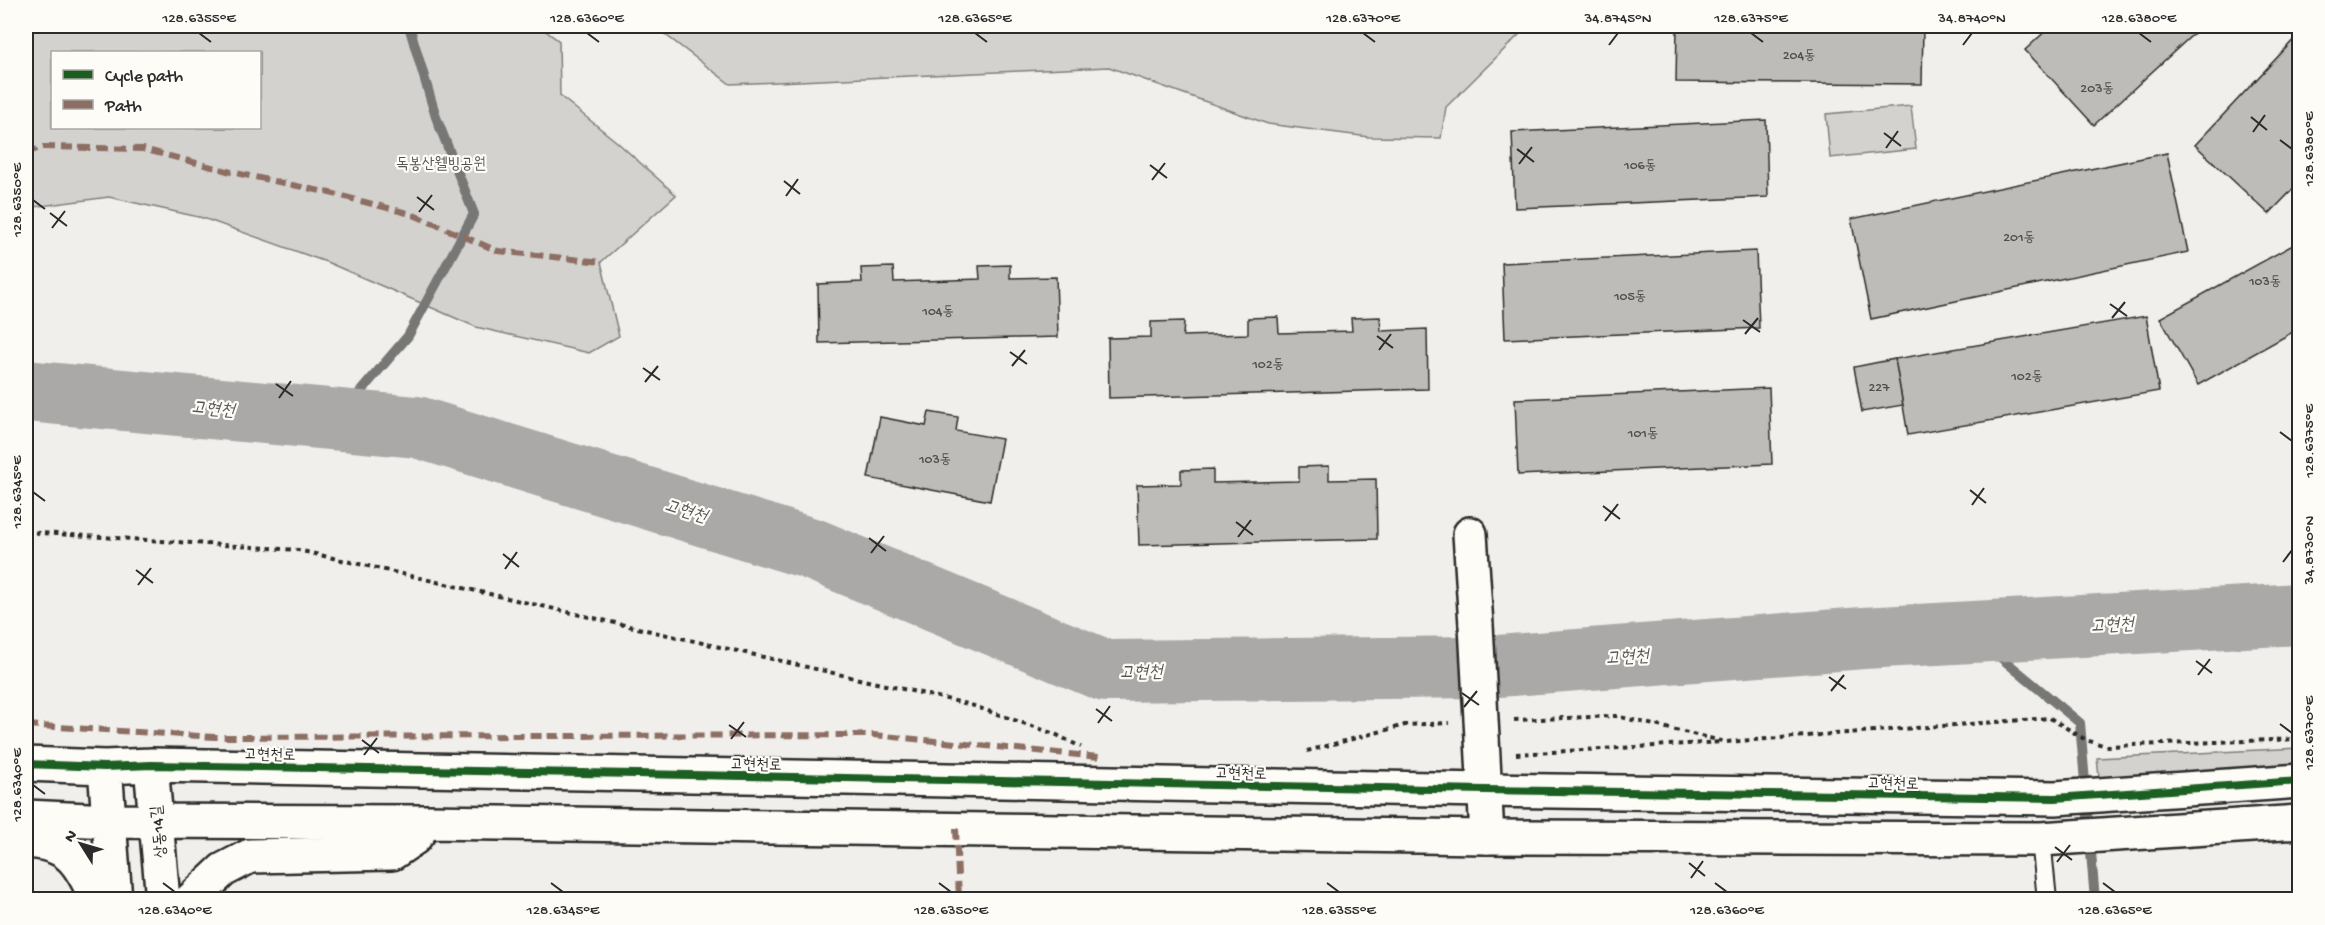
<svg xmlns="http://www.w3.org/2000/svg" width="2325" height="925" font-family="'Gochi Hand','Poor Story',sans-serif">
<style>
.green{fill:#d3d2cf;stroke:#7f7e7d;stroke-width:1.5;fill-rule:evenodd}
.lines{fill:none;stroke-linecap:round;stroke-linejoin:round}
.stream{stroke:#777775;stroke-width:10}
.river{stroke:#aaa9a7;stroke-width:62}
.building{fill:#bdbcb8;stroke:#2b2b2b;stroke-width:1.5}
.lane-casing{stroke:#2b2b2b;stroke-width:22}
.street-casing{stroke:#2b2b2b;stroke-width:38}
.secondary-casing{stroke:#2b2b2b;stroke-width:38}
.path{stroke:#2b2b2b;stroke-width:4;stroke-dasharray:4.5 4.5;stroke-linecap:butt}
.lane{stroke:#fdfcf7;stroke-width:18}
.street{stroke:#fdfcf7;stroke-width:33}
.secondary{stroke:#fdfcf7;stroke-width:33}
.street-bridge-casing{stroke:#2b2b2b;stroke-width:38;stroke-linecap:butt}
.street-bridge{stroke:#fdfcf7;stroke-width:33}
.quiet{stroke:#8d6e63;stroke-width:6;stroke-dasharray:12 6;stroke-linecap:butt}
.cycleway-casing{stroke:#fdfcf7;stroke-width:11}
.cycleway{stroke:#1b5e20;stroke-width:8}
.ticks{fill:none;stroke:#2b2b2b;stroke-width:2}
.labels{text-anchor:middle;stroke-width:4.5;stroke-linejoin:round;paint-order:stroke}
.number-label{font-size:14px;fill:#504f4e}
.park-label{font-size:16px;fill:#555554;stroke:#fdfcf7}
.street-label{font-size:16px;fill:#2b2b2b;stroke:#fdfcf7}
.water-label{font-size:18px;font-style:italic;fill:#575756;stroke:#fdfcf7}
.neatline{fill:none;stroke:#2b2b2b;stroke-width:2}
.ticks-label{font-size:15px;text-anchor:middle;fill:#2b2b2b}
</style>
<rect width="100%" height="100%" fill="#f0efeb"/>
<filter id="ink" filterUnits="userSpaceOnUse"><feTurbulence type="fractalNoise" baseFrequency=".0167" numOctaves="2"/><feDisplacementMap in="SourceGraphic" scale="12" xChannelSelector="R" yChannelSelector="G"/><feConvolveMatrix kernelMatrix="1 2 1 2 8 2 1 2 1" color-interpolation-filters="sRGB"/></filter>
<g filter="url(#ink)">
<path class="green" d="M26,26h513l20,15 1,55 57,46 59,53 -75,67 18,74 -30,17 -113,-26 -147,-64 -126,-45 -94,-21 -83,11zM260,52v76h-208v-76z
M654,26h874l-82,81 -5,31 -72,-1 -101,-13 -159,-57 -379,17z
M1911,106l5,43 -86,9 -4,-44z
M2299,748v23l-199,16 -3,-29z"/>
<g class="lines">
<path class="stream" d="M337,419l71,-83 66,-122 -38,-97 -27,-91
M1970,632l110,91 15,177"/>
<path class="river" d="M26,391l391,36 395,122 294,122 379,-4 378,-29 437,-24"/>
</g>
<path class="building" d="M1677,26h246l-1,58 -246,-2z
M2051,26h151l-108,99 -69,-75z
M2300,33v149l-31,32 -74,-69z
M1766,120l2,77 -253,11 -3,-76z
M2167,153l21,99 -317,67 -20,-100z
M2300,241v87l-102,57 -38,-67z
M1756,251l3,77 -254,11 -3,-76z
M1010,265v13l46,-1 2,60 -239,6 -1,-59 44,-2 -1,-14 32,-1 1,15 86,-3 -1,-13z
M2146,316l13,75 -251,44 -13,-76z
M1278,317l1,16 73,-2 -1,-13 29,-1 1,14 46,-2 1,60 -319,9 -1,-60 43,-1v-15l33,-1 -1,15 65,-2v-16z
M1895,359l8,46 -41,7 -8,-45z
M1769,388l3,76 -254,11 -3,-76z
M929,412l29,5 -2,14 46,8 -12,62 -122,-23 12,-61 46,9z
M1329,466v14l47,-1 1,60 -238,6 -2,-60 44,-1v-14l32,-1v14l86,-2v-14z"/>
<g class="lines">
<defs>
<path id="lane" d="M2041,839l6,61"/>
<path id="street" d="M1470,534l6,91
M1482,738l5,99"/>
<path id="secondary" d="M26,764l79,3 46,-2 1334,25 570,8 245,-17
M151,765l12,135
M105,767l10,133
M26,817l83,4 317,1 1061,15 554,2 259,-17
M26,841c43,2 54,21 71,59
M191,900l32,-30 27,-14 142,-3 22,-15 12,-16"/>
</defs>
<use href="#lane" class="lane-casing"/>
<use href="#street" class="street-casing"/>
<use href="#secondary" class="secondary-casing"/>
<path class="path" d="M26,532l272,18 670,154 87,30 26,13
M1514,720l102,-4 110,26 324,-24 36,22 20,6 194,-7
M1307,751l98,-26 44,-2
M1516,754l206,-12"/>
<use href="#lane" class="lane"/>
<use href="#street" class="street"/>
<use href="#secondary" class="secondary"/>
<defs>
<path id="street-bridge" d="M1476,625l6,113"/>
</defs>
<use href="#street-bridge" class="street-bridge-casing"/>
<use href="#street-bridge" class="street-bridge"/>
<path class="quiet" d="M26,153l17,-6 100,2 88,23 99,21 81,21 87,37 103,11
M26,725l189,12 658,-2 226,22
M956,828l3,72"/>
<defs>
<path id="cycleway" d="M26,764l79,3 46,-2 1334,25 570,8 245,-17"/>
</defs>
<use href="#cycleway" class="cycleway-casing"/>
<use href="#cycleway" class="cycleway"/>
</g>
</g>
<path class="ticks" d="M199,33l12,9M587,33l12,9M975,33l12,9M1363,33l12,9M1751,33l12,9M2139,33l12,9M1609,45l9,-12M1963,45l9,-12M2251,117l16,13M2253,132l12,-17M1884,133l17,13M2280,140l12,9M1886,148l12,-17M1517,149l17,13M1519,164l13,-17M1150,165l17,13M1152,180l13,-17M784,181l16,13M786,196l12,-17M417,197l17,13M33,200l12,9M419,212l13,-17M50,213l17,13M52,228l13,-17M2110,304l17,12M2112,318l13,-16M1743,320l17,12M1745,334l13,-16M1377,336l16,12M1379,350l12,-16M1010,352l17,12M1012,366l13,-16M643,368l17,12M645,382l13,-16M276,384l17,12M279,398l12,-17M2280,432l12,9M1970,490l16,13M33,492l12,9M1972,505l12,-17M1603,506l17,13M1605,521l13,-17M1236,522l17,13M1238,537l13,-17M869,538l17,13M871,553l13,-17M503,554l16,13M2283,562l9,-12M505,569l12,-17M136,570l17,13M138,585l13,-17M2196,661l16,12M2198,675l12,-16M1829,677l17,12M1831,691l13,-16M1462,693l17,12M1464,707l13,-16M1096,709l16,12M1098,723l12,-17M2280,724l12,9M729,725l17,12M731,739l13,-17M362,740l17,13M364,755l13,-17M33,785l12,9M2055,847l17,13M2057,862l13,-17M1689,863l16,13M1691,878l12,-17M163,883l12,9M551,883l12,9M939,883l12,9M1327,883l12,9M1715,883l12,9M2103,883l12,9"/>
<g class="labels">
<g class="number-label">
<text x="1799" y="59">204동</text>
<text x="2097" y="92">203동</text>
<text x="1640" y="169">106동</text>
<text x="2019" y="241">201동</text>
<text x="2265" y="285">103동</text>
<text x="1630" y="300">105동</text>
<text x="938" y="315">104동</text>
<text x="1268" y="368">102동</text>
<text x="2027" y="380">102동</text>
<text x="1879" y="391">227</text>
<text x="1643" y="437">101동</text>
<text x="935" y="463">103동</text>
</g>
<g class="park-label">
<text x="441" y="168">독봉산웰빙공원</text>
</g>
<g class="street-label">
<text transform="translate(270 753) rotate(1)" y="6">고현천로</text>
<text transform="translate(756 763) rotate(1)" y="6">고현천로</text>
<text transform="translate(1241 772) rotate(1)" y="6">고현천로</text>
<text transform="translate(1893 782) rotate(1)" y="6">고현천로</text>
<text transform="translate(157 832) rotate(-95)" y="6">상동14길</text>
</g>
<g class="water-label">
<text transform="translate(213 408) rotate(5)" y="6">고현천</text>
<text transform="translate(686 510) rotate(17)" y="6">고현천</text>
<text transform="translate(2112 624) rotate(-3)" y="6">고현천</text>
<text transform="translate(1627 656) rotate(-4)" y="6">고현천</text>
<text transform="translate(1141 671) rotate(-1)" y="6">고현천</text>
</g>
</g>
<rect width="2325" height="925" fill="none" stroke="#fdfcf7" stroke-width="66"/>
<rect x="51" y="51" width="210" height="78" fill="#fdfcf7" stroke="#a9a8a5" stroke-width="1.5"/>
<rect x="63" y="70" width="30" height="9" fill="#1b5e20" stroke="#a9a8a5" stroke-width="1.5"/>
<text x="105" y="81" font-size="18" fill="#2b2b2b">Cycle path</text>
<rect x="63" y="100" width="30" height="9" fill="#8d6e63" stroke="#a9a8a5" stroke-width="1.5"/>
<text x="105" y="111" font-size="18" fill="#2b2b2b">Path</text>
<g transform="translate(81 844) rotate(307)" stroke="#fdfcf7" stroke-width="4.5" paint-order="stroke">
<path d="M0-4.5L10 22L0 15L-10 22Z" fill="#2b2b2b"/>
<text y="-9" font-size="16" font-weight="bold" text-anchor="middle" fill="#2b2b2b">N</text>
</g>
<rect x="33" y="33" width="2259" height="859" class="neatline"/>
<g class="ticks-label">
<text x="199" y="22">128.6355°E</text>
<text x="587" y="22">128.6360°E</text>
<text x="975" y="22">128.6365°E</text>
<text x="1363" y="22">128.6370°E</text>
<text x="1618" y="22">34.8745°N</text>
<text x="1751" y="22">128.6375°E</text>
<text x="1972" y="22">34.8740°N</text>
<text x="2139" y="22">128.6380°E</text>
<text transform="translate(2308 149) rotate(-90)" y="5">128.6380°E</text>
<text transform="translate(16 200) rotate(-90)" y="5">128.6350°E</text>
<text transform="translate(2308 441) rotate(-90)" y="5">128.6375°E</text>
<text transform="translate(16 492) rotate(-90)" y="5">128.6345°E</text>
<text transform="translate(2308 550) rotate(-90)" y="5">34.8730°N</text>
<text transform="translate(2308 733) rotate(-90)" y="5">128.6370°E</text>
<text transform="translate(16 785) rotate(-90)" y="5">128.6340°E</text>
<text x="175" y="914">128.6340°E</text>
<text x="563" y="914">128.6345°E</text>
<text x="951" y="914">128.6350°E</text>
<text x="1339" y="914">128.6355°E</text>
<text x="1727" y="914">128.6360°E</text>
<text x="2115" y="914">128.6365°E</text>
</g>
</svg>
